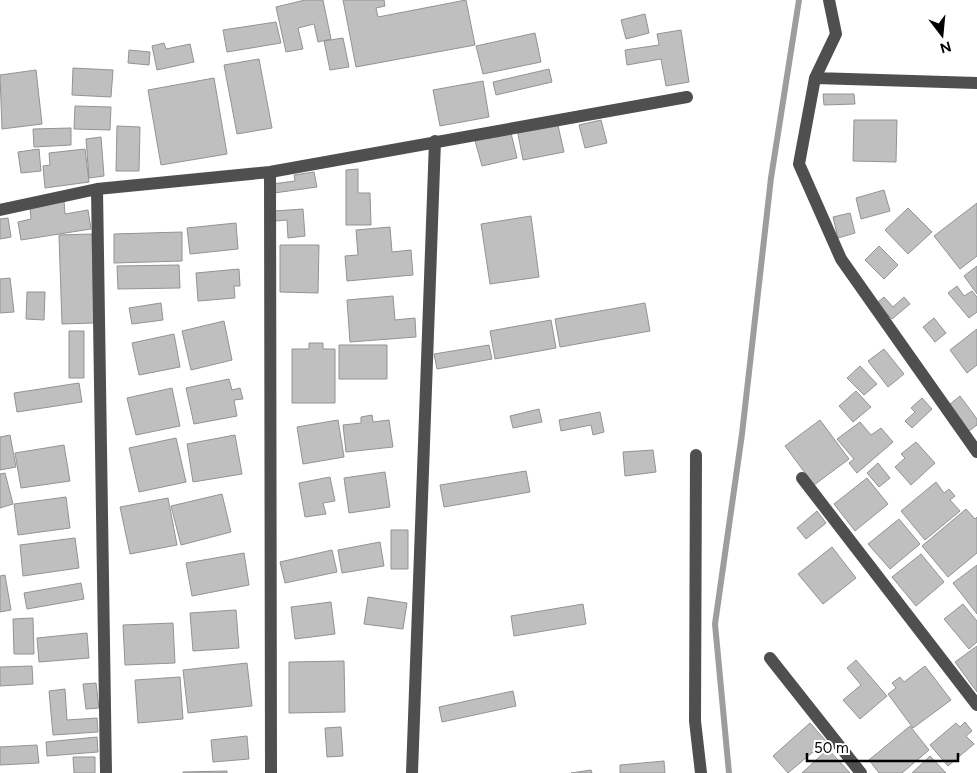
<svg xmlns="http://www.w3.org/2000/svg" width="977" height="773" font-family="Figtree,sans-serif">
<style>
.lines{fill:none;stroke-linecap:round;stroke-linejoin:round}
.stream{stroke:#9d9d9d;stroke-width:6}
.building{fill:#bfbfbf;stroke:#939393}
.minor{stroke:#4f4f4f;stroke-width:12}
</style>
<rect width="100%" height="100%" fill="#fff"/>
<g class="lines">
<path class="stream" d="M729,773l-14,-149 27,-190 29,-256 28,-178"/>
</g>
<path class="building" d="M305,0h18l8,39 -13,3 -4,-18 -16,4 5,21 -17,3 -10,-45z
M343,0h41l1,6 -9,2 2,9 88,-17 9,45 -119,22z
M645,14l4,19 -23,6 -5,-19z
M276,22l5,21 -54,9 -4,-22z
M681,30l8,52 -23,4 -5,-27 -34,6 -2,-15 34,-5 -2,-11z
M535,33l6,29 -58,12 -7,-28z
M343,38l6,29 -19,3 -6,-29z
M164,43l2,6 24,-5 4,18 -37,8 -5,-24z
M129,50l21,2 -1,13 -21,-2z
M259,59l13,69 -35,6 -13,-69z
M73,68l40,2 -2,27 -39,-2z
M549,69l3,13 -56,13 -3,-13z
M36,70l6,54 -40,5 -2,-54z
M214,78l13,76 -66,11 -13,-75z
M483,81l6,36 -49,9 -7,-36z
M823,94h31l1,10 -31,1z
M75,106l36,1 -1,23 -36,-1z
M601,120l6,23 -22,5 -6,-23z
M854,120h43l-1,42 -43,-1z
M557,121l7,31 -41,8 -6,-31z
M117,126l23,1 -1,44h-23z
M71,128v17l-37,2 -1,-18z
M510,129l7,29 -35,8 -8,-29z
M101,137l3,39 -15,2 -3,-39z
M39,149l2,22 -20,2 -3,-21z
M85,149l4,33 -44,6 -2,-22 7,-1 -1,-12z
M358,169v24h12l1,32h-25v-55z
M314,172l3,15 -43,6 -2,-9 23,-3 -1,-6z
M884,190l6,21 -29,8 -5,-21z
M64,201l1,13 23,-4 3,19 -70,11 -3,-18 13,-3 -1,-12z
M977,203v53l-17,13 -26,-33z
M908,208l24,24 -24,22 -23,-24z
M303,209l2,27 -17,2 -1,-18 -12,1 -1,-10z
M850,213l5,20 -17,5 -5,-21z
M531,216l8,61 -49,7 -9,-60z
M8,218l3,19 -11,2v-20z
M236,223l2,26 -48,5 -3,-26z
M390,227l2,25 19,-2 2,25 -66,6 -2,-25 13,-1 -2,-25z
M182,232v29l-68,2v-29z
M92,234l2,89 -32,1 -3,-89z
M280,245h39l-1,48 -38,-1z
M879,246l19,19 -14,14 -19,-19z
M179,265l1,23 -62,1 -1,-23z
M977,266v28l-13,-18z
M239,269l1,17h-6l1,12 -37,3 -2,-28z
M10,278l4,34 -14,1v-34z
M957,286l7,10 8,-5 5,6v15l-8,6 -21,-25z
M27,292h18l-1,28 -18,-1z
M393,296l2,24 20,-2 1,19 -66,5 -3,-42z
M884,297l9,10 11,-10 6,7 -18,15 -15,-16z
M161,303l2,17 -31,4 -3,-16z
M645,303l5,28 -90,16 -5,-28z
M934,318l12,15 -11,9 -12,-15z
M551,320l5,28 -61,11 -5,-28z
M224,321l8,39 -41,10 -9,-39z
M977,329v36l-10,8 -17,-23z
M69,331h15v47h-15z
M174,334l6,33 -41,8 -7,-32z
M309,343h14v6h12v54h-43v-54h17z
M339,345h48v34h-48z
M489,345l3,14 -55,10 -3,-15z
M884,349l20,25 -16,13 -20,-26z
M860,366l17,18 -13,11 -17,-17z
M229,379l3,11 8,-2 3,11 -9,1 3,16 -43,8 -8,-36z
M79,383l3,19 -65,10 -3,-19z
M172,388l8,38 -44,9 -9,-37z
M856,391l15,16 -18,15 -14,-16z
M960,396l17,23v6l-8,6 -20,-26z
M922,398l10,11 -20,19 -7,-7 10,-9 -4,-4z
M539,409l3,13 -29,6 -3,-12z
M600,412l4,20 -11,3 -2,-10 -30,6 -2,-11z
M372,415l1,7 16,-2 4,27 -47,5 -3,-27 18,-2v-6z
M338,420l6,37 -41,7 -6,-37z
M820,420l29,39 -35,26 -29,-39z
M860,422l11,13 10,-7 12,14 -36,31 -8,-10 5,-4 -17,-20z
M10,435l6,32 -16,3v-33z
M235,435l7,39 -49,8 -6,-38z
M176,438l10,44 -47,10 -10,-44z
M916,442l19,21 -24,22 -16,-18 10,-9 -4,-4z
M64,445l6,36 -49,7 -6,-35z
M653,450l3,22 -31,4 -2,-24z
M878,463l12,15 -11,9 -12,-14z
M526,471l4,21 -86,15 -4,-22z
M385,472l5,35 -41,6 -5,-35z
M5,473l8,31 -13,4v-34z
M330,477l5,24 -12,2 3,11 -21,3 -6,-34z
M867,478l21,26 -33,27 -21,-27z
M936,482l8,11 5,-4 6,7 -5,4 10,11 -35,29 -24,-29z
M222,494l9,38 -50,13 -10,-39z
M66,497l4,31 -52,7 -4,-31z
M168,498l9,47 -47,9 -10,-47z
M966,509l9,10 2,-2v36l-29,24 -26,-31z
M817,511l9,12 -20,16 -9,-11z
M899,519l21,25 -30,25 -22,-25z
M391,530h17v39h-17z
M75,538l4,30 -56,8 -3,-31z
M380,542l4,24 -42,7 -4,-23z
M832,547l24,31 -33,26 -25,-30z
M332,550l5,22 -52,11 -5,-21z
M244,553l5,32 -57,11 -6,-33z
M921,554l23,28 -28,24 -24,-29z
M977,565v49l-24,-31z
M5,575l6,35 -11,2v-36z
M81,583l3,16 -57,10 -3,-16z
M368,597l39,6 -4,26 -39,-5z
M331,602l4,32 -40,5 -4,-32z
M583,604l3,20 -72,12 -3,-20z
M963,604l14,17v21l-8,7 -25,-30z
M236,610l3,38 -46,3 -3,-38z
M33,618l1,36h-20l-1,-35z
M173,623l2,40 -50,2 -2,-40z
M87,633l2,25 -50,4 -2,-24z
M977,646v46l-22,-30z
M856,660l31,36 -27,23 -17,-19 18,-15 -14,-17z
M344,661l1,51 -56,1v-51z
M247,663l5,43 -64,7 -5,-43z
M32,666l1,18 -33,2v-19z
M925,666l26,34 -38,28 -25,-34 8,-6 -4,-5 8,-6 4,5z
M180,677l3,42 -45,4 -3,-43z
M96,683l3,25 -13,1 -3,-25z
M65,689l2,31 30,-2 1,14 -45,3 -4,-44z
M513,691l3,15 -74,16 -3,-15z
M965,722l7,9 -6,5 8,8 -26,22 -18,-21 26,-22 4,4z
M810,723l16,18 -38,32 -15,-17z
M910,726l19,24 -27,23h-23l-10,-13z
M341,727l2,29 -16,1 -2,-29z
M247,736l2,23 -36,3 -2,-22z
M97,737l1,15 -51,4 -1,-14z
M37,745l2,18 -39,2v-18z
M828,749l22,24h-48z
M930,756l16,17h-34z
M73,757h22v16h-21z
M664,761l1,12h-45v-8z
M591,770l1,3h-21z
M227,771v2h-44v-1z"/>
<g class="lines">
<path class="minor" d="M829,0l7,34 -21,44 -16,86 42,95 136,193
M815,78l162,5
M270,172l1,601
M97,189l9,584
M0,210l97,-21 173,-17 417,-75
M696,455l-1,266 6,52
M802,478l175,227
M770,658l91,115
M412,773l23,-632"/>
</g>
<g transform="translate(942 35) rotate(164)" stroke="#ffffff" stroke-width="4" paint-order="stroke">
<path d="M0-4L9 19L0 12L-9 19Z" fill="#000000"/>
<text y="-8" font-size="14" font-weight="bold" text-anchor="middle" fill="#000000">N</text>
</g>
<path d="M807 753v8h151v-8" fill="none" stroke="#000000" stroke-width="2.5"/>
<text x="814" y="753" font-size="15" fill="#000000" stroke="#ffffff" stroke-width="4" paint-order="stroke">50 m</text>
</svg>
